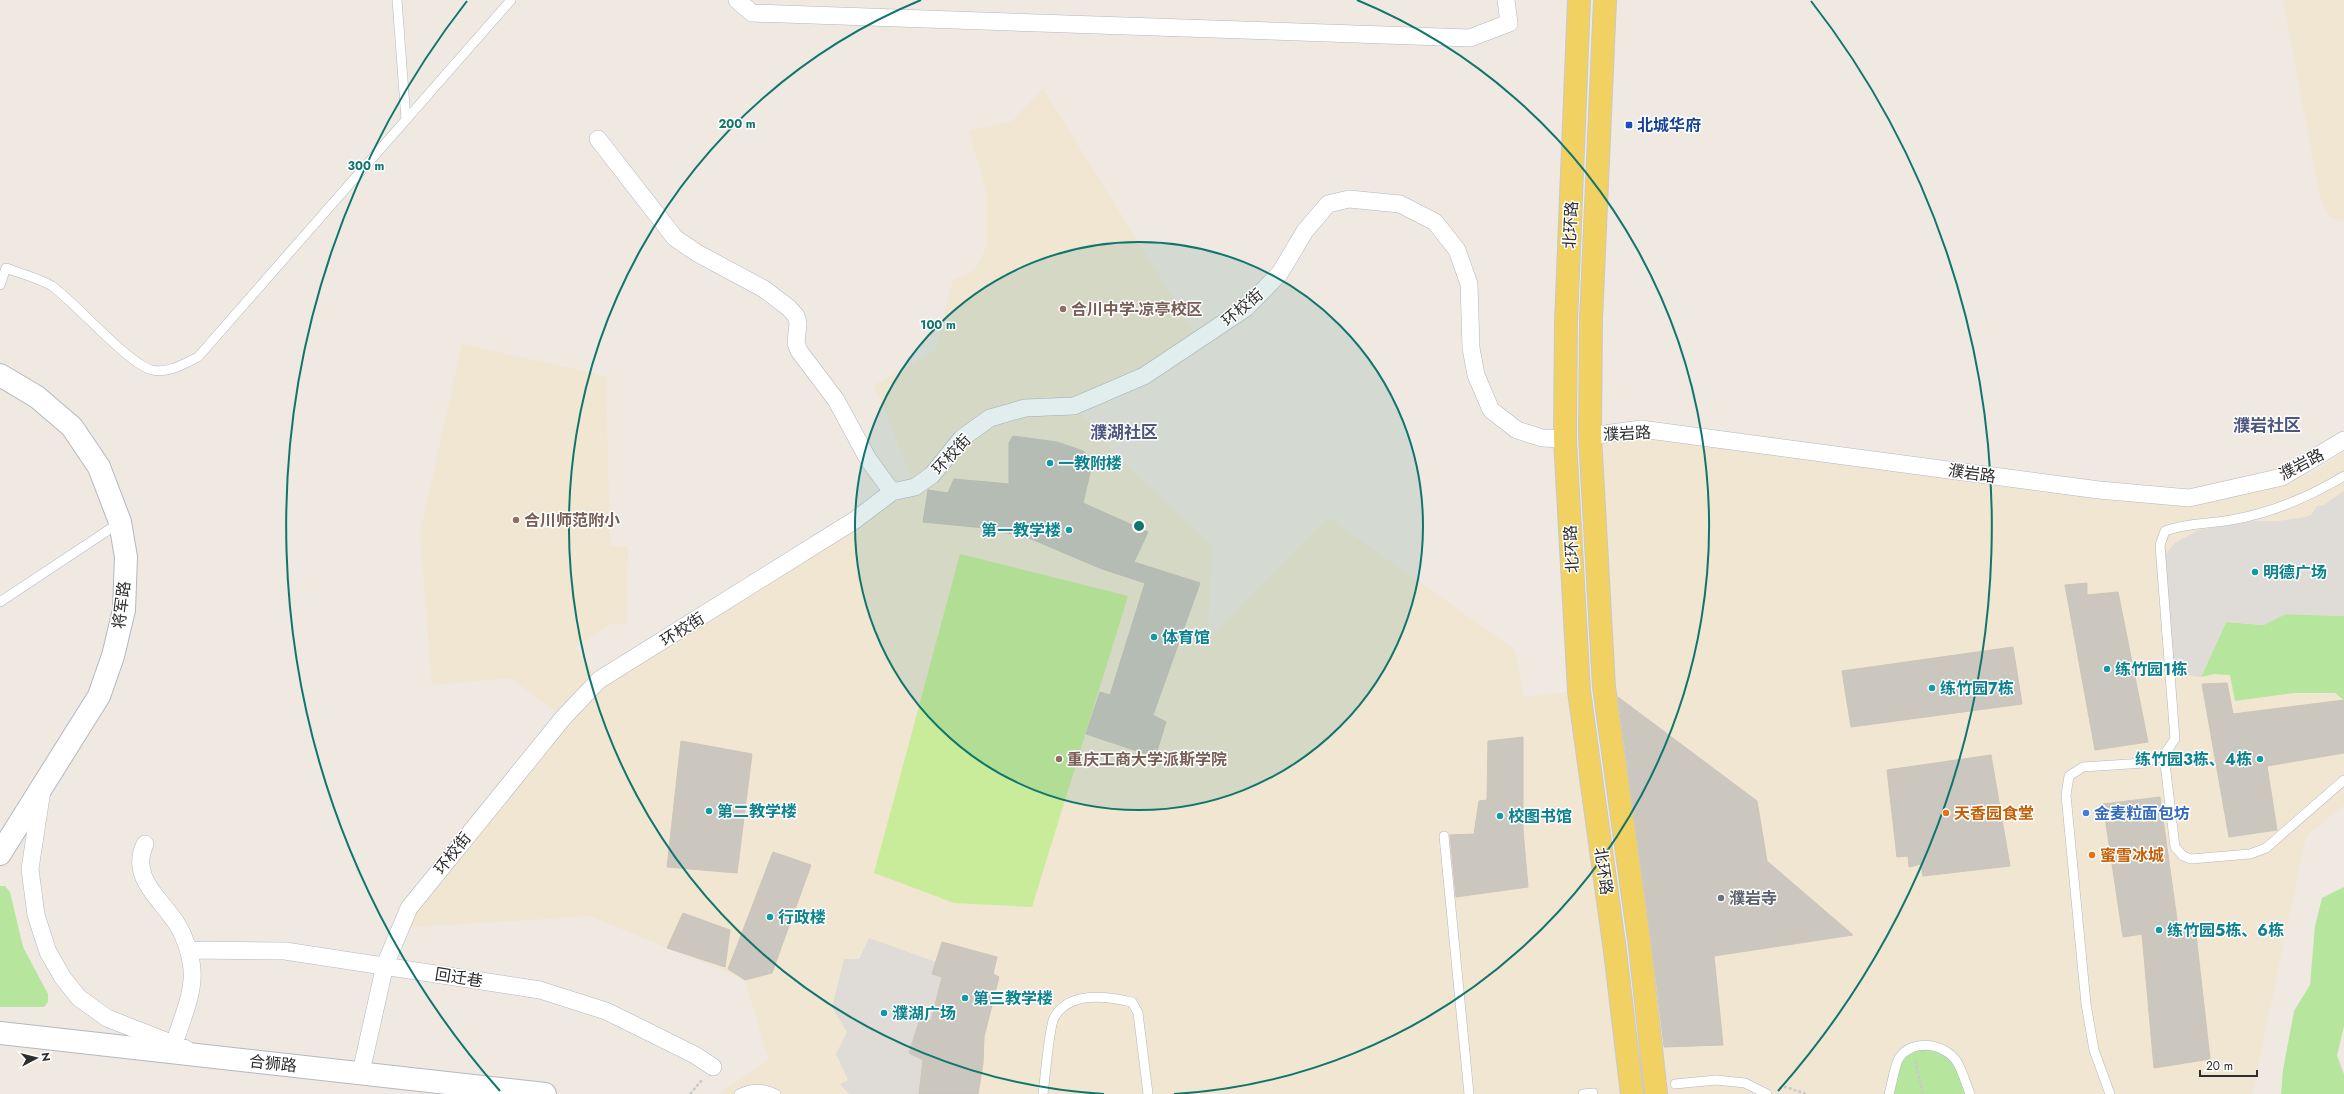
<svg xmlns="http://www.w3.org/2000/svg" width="2344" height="1094" font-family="Jost,'Noto Sans SC',sans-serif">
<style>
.education{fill:#f0e6d1}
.green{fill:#b6e59e}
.pitch{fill:#c9ec9a}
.plaza{fill:#dfdcd8}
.building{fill:#cbc7bf;stroke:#cbc5ba}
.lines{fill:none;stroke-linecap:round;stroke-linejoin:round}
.lane-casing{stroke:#b4b7c1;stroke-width:10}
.street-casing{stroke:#b4b7c1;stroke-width:18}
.secondary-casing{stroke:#b4b7c1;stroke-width:24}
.primary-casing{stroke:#c9c9c9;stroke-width:24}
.path{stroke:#c9c9c9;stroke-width:2.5;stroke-dasharray:3 2;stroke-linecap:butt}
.lane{stroke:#fff;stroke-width:9}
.street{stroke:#fff;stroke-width:17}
.secondary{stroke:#fff;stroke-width:22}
.primary{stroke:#f2d163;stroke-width:22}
.ring{fill:none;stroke:#0f766e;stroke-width:2}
.transit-dot{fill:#1a4fb4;stroke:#fff;stroke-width:1.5}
.education-dot{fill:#8d6e63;stroke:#fff;stroke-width:1.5}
.culture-dot{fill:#0f9aa8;stroke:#fff;stroke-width:1.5}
.food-dot{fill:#e8710a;stroke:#fff;stroke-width:1.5}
.shop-dot{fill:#3f7fe0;stroke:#fff;stroke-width:1.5}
.worship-dot{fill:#6b7280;stroke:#fff;stroke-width:1.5}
.labels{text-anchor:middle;stroke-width:3;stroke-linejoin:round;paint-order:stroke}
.transit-label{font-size:16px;font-weight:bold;fill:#164399;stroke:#fff;text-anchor:start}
.street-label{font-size:16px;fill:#2e2e2e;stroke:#fff}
.education-label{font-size:16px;font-weight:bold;fill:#785e54;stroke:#fff;text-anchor:start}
.culture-label{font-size:16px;font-weight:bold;fill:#0d838f;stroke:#fff;text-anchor:start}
.food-label{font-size:16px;font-weight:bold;fill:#c56008;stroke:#fff;text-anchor:start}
.shop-label{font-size:16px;font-weight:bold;fill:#366cbe;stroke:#fff;text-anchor:start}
.worship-label{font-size:16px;font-weight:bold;fill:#5b616d;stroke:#fff;text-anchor:start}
.neighbourhood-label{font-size:17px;font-weight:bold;fill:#4d5680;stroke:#fff}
.centre{fill:#0f766e;stroke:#fff;stroke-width:2}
.ring-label{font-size:12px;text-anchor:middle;font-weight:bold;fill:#0f766e;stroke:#fff;stroke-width:3;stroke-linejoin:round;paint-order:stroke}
</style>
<rect width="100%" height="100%" fill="#efe9e1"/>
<path class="education" d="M2283,0h61v221l-13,-3 -10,-17z
M1043,89l156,250 -125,67 45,52 94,88 -6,94 121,-123 187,133 9,47 55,-6 48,361 24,-4 72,-3 -9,-89 139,-21 -86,-74 -10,-60 -153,-114 -14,-251 51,-7 548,69 126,-25 29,-22v354l-38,31 -54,258h-1534l51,-34 -24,-80 -155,-64 -191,12 164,-210 -52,-40 -79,7 -12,-152 42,-189 144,32 4,170h18l-2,78h-15l-36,23 24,33 316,-193 -41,-102 61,-34 18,-71 22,-10 11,-22v-58l-17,-59 43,-10z"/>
<path class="green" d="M2286,614l58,2v84l-9,-7h-41l-59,8 -5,-26 -16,-1 -13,3 25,-55 37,3 15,-9z
M0,886h5l5,6 13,55 25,47v8l-4,5h-44z
M2344,887v139l-7,30 7,18v20h-63l2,-24 11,-59 16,-26 5,-59 7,-28z
M1925,1045l32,17 13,32h-81l10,-35z"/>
<path class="pitch" d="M960,554l168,42 -96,311 -78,-4 -80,-30z"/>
<path class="plaza" d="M2344,491v125l-58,-2 -22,11 -38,-3 -25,55 -31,-4 -6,-117 11,-13 24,-13 54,-9h26l26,-4 6,-2 6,-9 7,-1z
M869,938l67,24 -3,12 9,3 -11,44 -11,-2 -11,34 14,7 -4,34h-70l-9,-10 8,-4 -12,-26 11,-22 -15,-25 12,-48h15z"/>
<path class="building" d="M1013,436l44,6 26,9 10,9 -10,43 65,29 -14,30 66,21 -47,132 13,7 -11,35 -69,-23 14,-42 10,3 35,-112 -43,-14 -73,-31 -44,-10 -62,-6 5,-32 20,3 6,-14 55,5v-41z
M2087,583v12l31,-3 30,150 -53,8 -30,-165z
M2013,647l9,57 -171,23 -9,-56z
M2227,683l6,31 111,-14v53l-77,13 10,64 -48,7 -27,-153z
M1618,697l139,104 10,60 86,74 -139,21 9,89 -59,2 -12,-101z
M1523,737v93l5,57 -72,10 -6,-62 24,-1 5,-33 8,-1 1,-59z
M681,741l71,13 -15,119 -70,-6z
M1991,755l19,111 -87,10 -2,-12 -12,3 -1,-11 -11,1 -10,-87z
M2160,797l18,130 17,-2 15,134 -56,9 -12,-134 -19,3 -20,-133z
M773,852l38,13 -39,108 -27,7 -17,-11z
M683,913l47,17 -5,37 -58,-19z
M942,942l55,15 -4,17 6,3 -15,60 -1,27 -5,30h-59l4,-34 -14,-7 11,-34 11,2 11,-44 -10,-3z"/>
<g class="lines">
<defs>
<path id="lane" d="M397,0l9,120
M0,285l6,-17c15,6 33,10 46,18 25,18 76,78 100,84 16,4 33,-7 46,-13l313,-357
M0,602l119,-79
M2164,755l11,92 8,9 8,3 59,-5 16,-6 78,-68
M1444,836l25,258
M1675,1084l41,-4 29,3 22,11
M739,1094c12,-6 25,-6 37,0
M1043,1094c2,-14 6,-67 11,-76 14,-27 53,-22 78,-16l6,11 10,81
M1583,1094l10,-1
M1889,1094c3,-10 5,-26 10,-36 14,-20 46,-15 58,4 6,10 9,22 13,32
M2110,1094l-16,-44 -8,-46 -20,-209 3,-19 14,-9 61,-4 20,-8 11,-16 -15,-194 5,-14c21,-8 43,-7 66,-11 40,-7 78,-23 113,-44"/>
<path id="street" d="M737,0l15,13 718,25 39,-15 -3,-23
M598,139l77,99 22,15 67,36 25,19 7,8 2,7 -2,20 3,8 37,49 32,59 24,33
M1590,436l51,-7 458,61 90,8 93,-21 62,-37
M42,790l-12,79 6,46 12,37 15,26 16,20 28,20 79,31
M145,844c-16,33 16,55 32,80 8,13 14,31 15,46 2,24 -11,51 -18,74
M188,950l97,1 255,39 66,21 89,44 18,12
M361,1072l24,-107 24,-57 154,-190 36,-38 256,-160 37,-28 23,-5 17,-12 30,-37 28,-20 35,-10 49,-2 70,-30 102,-68 34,-35 25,-42 23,-27 21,-5 51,5 35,18 22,28 12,34 2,64 5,27 15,35 26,20 25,8 23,1"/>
<path id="secondary" d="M0,375l37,22 35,30 27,40 21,55 6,35 -2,53 -11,46 -14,40 -99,158
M0,1033l545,61"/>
<path id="primary" d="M1579,0l-13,322 -1,117 14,252 36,260 17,143
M1605,0l-14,320 -1,116 14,251 36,260 16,147"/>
</defs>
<use href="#lane" class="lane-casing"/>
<use href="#street" class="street-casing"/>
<use href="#secondary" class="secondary-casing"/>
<use href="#primary" class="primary-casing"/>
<path class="path" d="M1915,1061l8,33
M1779,1088l7,-1 20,7
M690,1094l12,-14"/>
<use href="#lane" class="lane"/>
<use href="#street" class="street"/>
<use href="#secondary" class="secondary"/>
<use href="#primary" class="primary"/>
</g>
<circle cx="1139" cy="526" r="284" fill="#0f766e" fill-opacity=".12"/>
<g class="ring">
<circle cx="1139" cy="526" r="284"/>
<path d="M1104 1094A569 569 0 0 1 921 0M1357 0A569 569 0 0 1 1174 1094"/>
<path d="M500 1091A853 853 0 0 1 467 1M1811 1A853 853 0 0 1 1778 1091"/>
</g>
<rect class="transit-dot" x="1625" y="121" width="8" height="8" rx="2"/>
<g class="education-dot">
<circle cx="1063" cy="309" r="4"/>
<circle cx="516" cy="520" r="4"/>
<circle cx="1059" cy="759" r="4"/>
</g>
<g class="culture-dot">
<circle cx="1050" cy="463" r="4"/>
<circle cx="1069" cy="530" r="4"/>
<circle cx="2255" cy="572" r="4"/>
<circle cx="1154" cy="637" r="4"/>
<circle cx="2107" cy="669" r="4"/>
<circle cx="1932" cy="688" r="4"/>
<circle cx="2260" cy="759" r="4"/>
<circle cx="709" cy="811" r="4"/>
<circle cx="1500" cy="816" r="4"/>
<circle cx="770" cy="917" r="4"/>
<circle cx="2159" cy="930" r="4"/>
<circle cx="965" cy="998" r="4"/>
<circle cx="884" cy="1013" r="4"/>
</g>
<g class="food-dot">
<circle cx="1946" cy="813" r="4"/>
<circle cx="2092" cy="855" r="4"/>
</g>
<circle class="shop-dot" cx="2086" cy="813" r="4"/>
<circle class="worship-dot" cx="1721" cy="898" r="4"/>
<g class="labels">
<g class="transit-label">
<text x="1637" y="131">北城华府</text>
</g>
<g class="street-label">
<text transform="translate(1570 225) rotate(-87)" y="6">北环路</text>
<text transform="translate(1242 307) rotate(-40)" y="6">环校街</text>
<text transform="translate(1627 433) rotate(-3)" y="6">濮岩路</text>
<text transform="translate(951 454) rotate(-47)" y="6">环校街</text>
<text transform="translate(2301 464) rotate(-28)" y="6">濮岩路</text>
<text transform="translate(1972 473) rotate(8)" y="6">濮岩路</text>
<text transform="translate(1571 549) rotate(-93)" y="6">北环路</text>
<text transform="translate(121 605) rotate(-83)" y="6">将军路</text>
<text transform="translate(682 629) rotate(-32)" y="6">环校街</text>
<text transform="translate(452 853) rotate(-52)" y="6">环校街</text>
<text transform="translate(1604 871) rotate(82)" y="6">北环路</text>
<text transform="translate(459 977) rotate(9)" y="6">回迁巷</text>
<text transform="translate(273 1063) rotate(6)" y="6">合狮路</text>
</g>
<g class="education-label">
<text x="1071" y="315">合川中学-凉亭校区</text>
<text x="524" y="526">合川师范附小</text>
<text x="1067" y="765">重庆工商大学派斯学院</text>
</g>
<g class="culture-label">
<text x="1058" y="469">一教附楼</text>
<text x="1061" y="536" text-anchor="end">第一教学楼</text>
<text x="2263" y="578">明德广场</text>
<text x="1162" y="643">体育馆</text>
<text x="2115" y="675">练竹园1栋</text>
<text x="1940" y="694">练竹园7栋</text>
<text x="2252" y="765" text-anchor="end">练竹园3栋、4栋</text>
<text x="717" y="817">第二教学楼</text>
<text x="1508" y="822">校图书馆</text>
<text x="778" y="923">行政楼</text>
<text x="2167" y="936">练竹园5栋、6栋</text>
<text x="973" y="1004">第三教学楼</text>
<text x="892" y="1019">濮湖广场</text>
</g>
<g class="food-label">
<text x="1954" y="819">天香园食堂</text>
<text x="2100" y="861">蜜雪冰城</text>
</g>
<g class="shop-label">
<text x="2094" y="819">金麦粒面包坊</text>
</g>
<g class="worship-label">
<text x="1729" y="904">濮岩寺</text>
</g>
<g class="neighbourhood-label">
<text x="2267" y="431">濮岩社区</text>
<text x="1124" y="438">濮湖社区</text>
</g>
</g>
<circle cx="1139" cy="526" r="6" class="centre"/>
<g class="ring-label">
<text x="737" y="128">200 m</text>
<text x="366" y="170">300 m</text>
<text x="938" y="329">100 m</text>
</g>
<g transform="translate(36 1058) rotate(83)" stroke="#ffffff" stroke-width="3" paint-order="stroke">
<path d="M0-3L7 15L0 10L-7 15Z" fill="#2e2e2e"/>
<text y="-6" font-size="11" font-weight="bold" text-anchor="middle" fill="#2e2e2e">N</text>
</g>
<path d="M2200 1070v6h57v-6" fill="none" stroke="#2e2e2e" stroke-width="2"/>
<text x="2206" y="1070" font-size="12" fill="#2e2e2e" stroke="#ffffff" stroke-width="3" paint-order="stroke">20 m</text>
</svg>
